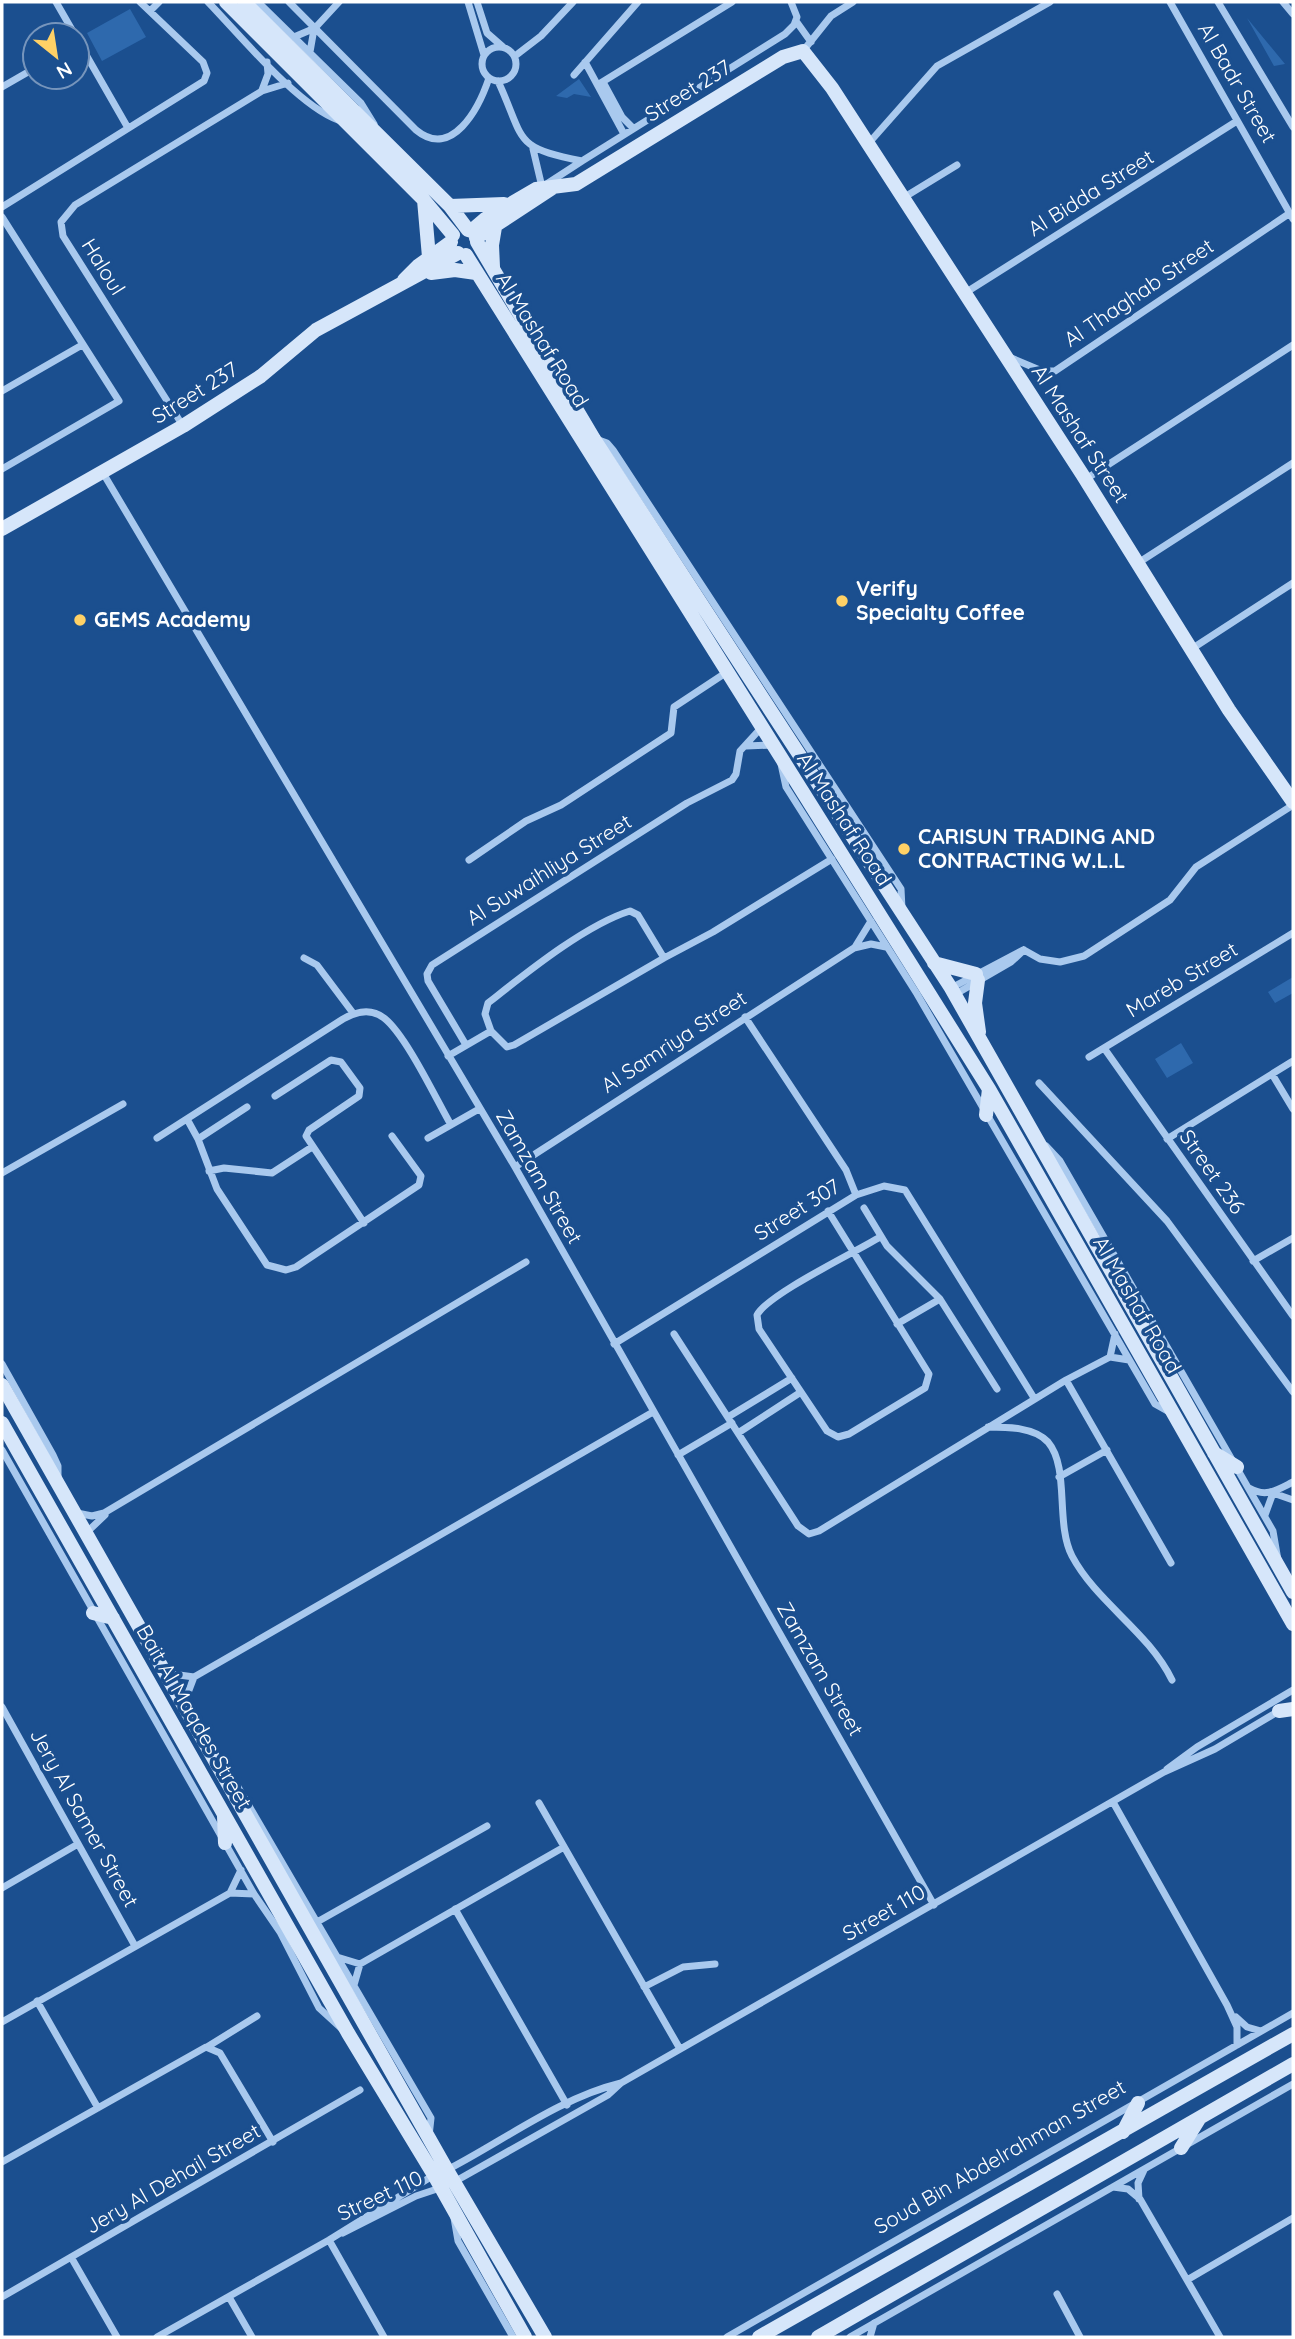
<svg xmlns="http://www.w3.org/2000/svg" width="1295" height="2339" font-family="Quicksand,sans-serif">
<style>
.green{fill:#2e69ad}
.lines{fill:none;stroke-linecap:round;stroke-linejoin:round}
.street{stroke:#a9c9ee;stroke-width:7}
.secondary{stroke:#d6e6fa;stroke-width:14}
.poi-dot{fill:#ffd166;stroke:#1b4f8f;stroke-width:2.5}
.labels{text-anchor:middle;stroke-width:7;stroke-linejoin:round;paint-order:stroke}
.street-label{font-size:21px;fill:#fff;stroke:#1b4f8f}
.poi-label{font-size:21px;font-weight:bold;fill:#fff;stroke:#1b4f8f;text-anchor:start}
</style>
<rect width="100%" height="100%" fill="#1b4f8f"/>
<path class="green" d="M130,9l16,28 -44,24 -15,-28z
M1247,18l38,46 -11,2z
M579,79l12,18 -17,-3 -7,4 -11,-2z
M1293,977v16l-18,10 -7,-11z
M1181,1043l12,20 -26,15 -12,-19z"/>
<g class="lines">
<path class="street" d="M56,2l19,33
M208,2c32,33 89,103 130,118
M258,2l103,101 13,21
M289,2l127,128c36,30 63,-22 73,-52
M468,2l16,53
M477,2l10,31 16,14
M1170,2l123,217
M1218,2l75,125
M1283,2l10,12
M150,11l9,-9
M796,21l15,21
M294,37l21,-9 24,-26
M77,39l51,89
M482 64a17 17 0 1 1 34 0a17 17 0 1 1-34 0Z
M803,51l28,-35 22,-14
M310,52l4,-23
M515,56l26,-20 32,-34
M585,62l39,72
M574,75l64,-73
M498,81c28,61 14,66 84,80l203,-127 9,-9 3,-8 -6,-15
M603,82l19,35 11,11
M599,84l133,-82
M2,87l33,-19
M262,90l6,-16 -1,-12
M868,144l69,-78 113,-64
M533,149l9,38 40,-26
M903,198l54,-33
M2,207l202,-126 3,-8 -4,-11 -63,-60
M2,217l117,184 -117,68
M965,293l272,-172
M1009,357l33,14h13l235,-158
M2,391l80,-46
M183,426l-120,-190 -2,-14 14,-17 187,-114 26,-8
M596,439l11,4 6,7 288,439 1,20
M103,473l412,694 419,738
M1086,479l207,-134
M1138,563l155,-100
M1193,648l100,-65
M746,746l26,-1
M781,764l5,23 131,207 238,410 16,9
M469,860l57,-39 35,-16 110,-72 3,-26 53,-35
M855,947l16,-26
M1024,950l16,9 20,3 24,-6 86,-56 26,-33 97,-62
M304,958l13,7 36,48
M951,988l72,-38
M954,995l57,-33 13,-12
M491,1031l16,16 7,-2 150,-87
M466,1045l-38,-64 -1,-7 5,-9 255,-162 45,-23 4,-6 4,-23 21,-23
M1104,1048l189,268
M448,1056l43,-25 -6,-17 3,-11c37,-29 97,-78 142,-92l8,4 26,43 49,-26 119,-73
M1089,1057l204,-124
M1272,1074l21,35
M1039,1083l128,138 126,171
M275,1096l56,-36 10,2 19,26 -1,8 -50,34 -3,6 58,87
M187,1119l11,20 19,50 50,76 19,5 10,-3 123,-82 2,-9 -29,-40
M157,1138l186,-119c14,-8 28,-11 41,-1 22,17 52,81 67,107
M428,1138l51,-29
M198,1139l49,-32
M1167,1139l126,-78
M1046,1146l14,15 213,370 5,29
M515,1167l339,-219 17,-4 15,3
M209,1171l15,-3 48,5 40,-26
M2,1173l121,-69
M856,1195l28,-9 21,4 129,208
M864,1208l23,38 53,53 57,90
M828,1211l101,163 -4,14 -76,46 -11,3 -11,-6 -68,-102 -2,-14c11,-21 99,-63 123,-78
M1253,1261l40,-23
M897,1324l43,-25
M674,1334l124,192 11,8 10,-3 247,-151 44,-23 19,3
M614,1344l242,-149 -10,-25 -101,-153
M1110,1357l5,-23
M2,1364l51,91 5,11v10
M1066,1380l105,183
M728,1417l64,-39
M988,1427c19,0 46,0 60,15 22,26 7,81 24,114 25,47 76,75 100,124
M738,1433l63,-41
M2,1450l252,444 26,38 39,76 23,21
M678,1455l54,-32
M1059,1477l48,-27
M1249,1488c17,10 28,2 44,-6
M1273,1493l20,7
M77,1513l15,3 12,-3 422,-251
M1265,1515l8,-22
M86,1533l19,-18
M172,1674l22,3
M186,1698l8,-21 459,-265
M2,1707l133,239
M1167,1769l30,-22 96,-57
M238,1787l193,331 -2,18
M1113,1802l114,203 10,22v18
M539,1803l141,246
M2,1888l76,-44
M230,1893l11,-23
M455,1909l112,196
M317,1922l170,-96
M337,1957l23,7
M354,1985l6,-21 204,-117
M644,1987l39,-20 32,-3
M37,2001l61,107
M1236,2017l11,10 14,4
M2,2022l228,-129 24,1
M207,2047l50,-31
M2,2162l204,-115 14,6 53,89
M445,2171c57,-29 114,-73 176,-88l543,-311 51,-23 64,-38
M454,2182l154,-87 13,-12
M1113,2187l15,2 12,10 80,138
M1139,2199l-1,-16 6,-13
M454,2218l4,23 55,96
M343,2233l73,-37 27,-9
M329,2240l55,97
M71,2257l46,80
M1187,2280l106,-62
M1057,2294l23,43
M2,2297l358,-207
M229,2297l23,40
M157,2337l172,-97 105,-65
M727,2337l566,-324
M850,2337l443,-253
M870,2337l4,-14"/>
<path class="secondary" d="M226,2l197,197 30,36
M244,2l206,204 18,24
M424,200l5,57
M450,206l54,-2
M471,231l14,-12 51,-30 40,-5 207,-127 20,-6 29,37 250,386 147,236 64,92
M476,238l78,-51
M477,242l117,197 357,549 342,604
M466,255l523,834 304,535
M493,267l-1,-22 3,-18
M431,273l24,-3 21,3
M404,280l14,-14 33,-24
M2,529l181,-103 78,-50 55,-46 142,-77
M934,963l42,11
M978,980l-3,23 4,29
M986,1115l3,-26
M2,1385l445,785 98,167
M2,1423l346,610 86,142 91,162
M1214,1453l23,14
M93,1613l20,5
M1279,1711l14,-2
M224,1816l1,27
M1123,2132l15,-29
M1181,2148l18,-29
M759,2337l534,-303
M818,2337l475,-273"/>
</g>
<g class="poi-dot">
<circle cx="842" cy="601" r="7"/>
<circle cx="80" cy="620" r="7"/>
<circle cx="904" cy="849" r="7"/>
</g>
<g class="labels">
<g class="street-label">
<text transform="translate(1237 83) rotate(60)" y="7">Al Badr Street</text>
<text transform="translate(688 91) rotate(-32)" y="7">Street 237</text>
<text transform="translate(1091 193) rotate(-32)" y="7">Al Bidda Street</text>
<text transform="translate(103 267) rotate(58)" y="7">Haloul</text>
<text transform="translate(1139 293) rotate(-34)" y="7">Al Thaghab Street</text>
<text transform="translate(542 340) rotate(58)" y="7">Al Mashaf Road</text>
<text transform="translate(195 393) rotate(-32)" y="7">Street 237</text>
<text transform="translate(1080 434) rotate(57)" y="7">Al Mashaf Street</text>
<text transform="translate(844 819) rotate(57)" y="7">Al Mashaf Road</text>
<text transform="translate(549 870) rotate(-32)" y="7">Al Suwaihliya Street</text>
<text transform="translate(1182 980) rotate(-31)" y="7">Mareb Street</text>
<text transform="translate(674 1042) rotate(-33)" y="7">Al Samriya Street</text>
<text transform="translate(1212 1172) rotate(55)" y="7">Street 236</text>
<text transform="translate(539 1177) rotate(60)" y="7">Zamzam Street</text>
<text transform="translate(797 1210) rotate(-32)" y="7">Street 307</text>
<text transform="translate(1137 1305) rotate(60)" y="7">Al Mashaf Road</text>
<text transform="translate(820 1669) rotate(60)" y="7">Zamzam Street</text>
<text transform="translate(194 1717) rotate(60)" y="7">Bait Al Maqdes Street</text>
<text transform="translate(84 1818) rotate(61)" y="7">Jery Al Samer Street</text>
<text transform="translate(884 1913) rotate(-30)" y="7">Street 110</text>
<text transform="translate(1000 2157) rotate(-30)" y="7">Soud Bin Abdelrahman Street</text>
<text transform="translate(173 2179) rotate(-30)" y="7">Jery Al Dehail Street</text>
<text transform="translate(380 2196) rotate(-25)" y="7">Street 110</text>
</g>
<g class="poi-label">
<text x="856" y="596">Verify<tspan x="856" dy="24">Specialty Coffee</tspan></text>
<text x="94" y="627">GEMS Academy</text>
<text x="918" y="844">CARISUN TRADING AND<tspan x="918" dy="24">CONTRACTING W.L.L</tspan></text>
</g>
</g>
<rect width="1295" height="2339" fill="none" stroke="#ffffff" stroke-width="7"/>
<g transform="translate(56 56) rotate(150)"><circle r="33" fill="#1b4f8f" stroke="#7695bc" stroke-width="2"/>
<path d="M0-5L12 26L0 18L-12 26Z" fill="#ffd166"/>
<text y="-10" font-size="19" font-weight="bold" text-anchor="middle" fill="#ffffff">N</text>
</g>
</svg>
